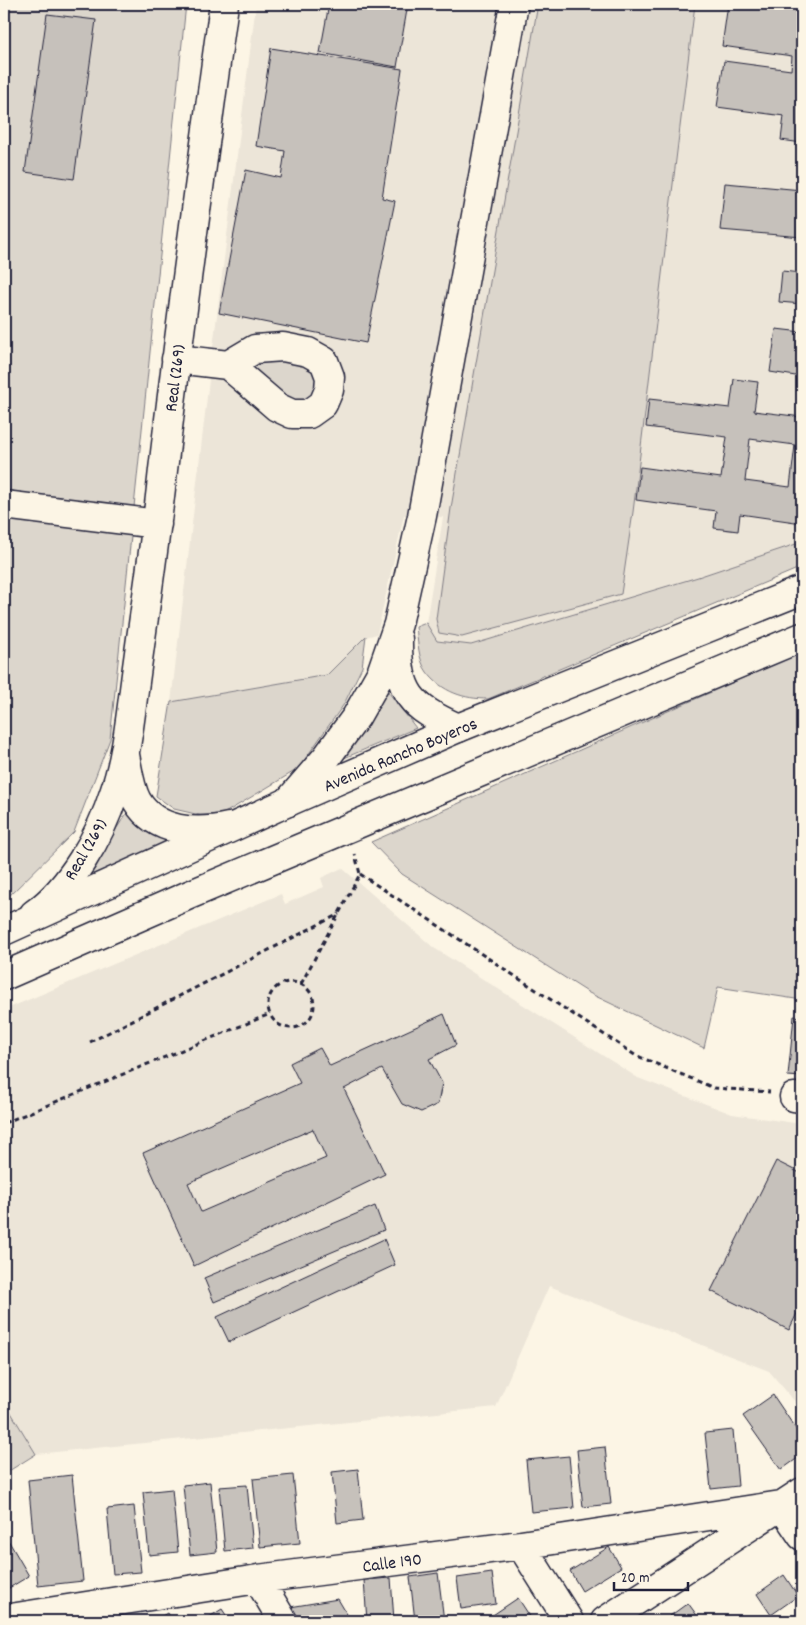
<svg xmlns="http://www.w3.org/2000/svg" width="806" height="1625" font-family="Dekko,sans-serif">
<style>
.built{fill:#ece5d8}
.green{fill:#dcd6cc;stroke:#7f7c84}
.building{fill:#c6c1bb;stroke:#22223b;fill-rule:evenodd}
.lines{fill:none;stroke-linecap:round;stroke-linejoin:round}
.minor-casing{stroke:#22223b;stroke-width:31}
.highway-casing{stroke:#22223b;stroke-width:31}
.path{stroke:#22223b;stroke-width:3;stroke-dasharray:5 4;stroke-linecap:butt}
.minor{stroke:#fcf5e5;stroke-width:28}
.highway{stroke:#fcf5e5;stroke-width:28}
.labels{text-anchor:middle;stroke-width:4;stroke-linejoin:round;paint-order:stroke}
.street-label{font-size:18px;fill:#22223b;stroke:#fcf5e5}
</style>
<rect width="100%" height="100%" fill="#fcf5e5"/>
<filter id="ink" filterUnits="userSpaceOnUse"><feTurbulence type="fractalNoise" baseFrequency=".02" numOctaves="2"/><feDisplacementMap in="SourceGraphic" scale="10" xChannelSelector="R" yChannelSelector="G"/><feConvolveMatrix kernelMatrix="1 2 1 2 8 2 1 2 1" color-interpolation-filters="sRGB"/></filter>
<g filter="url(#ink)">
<path class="built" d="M256,4h546v538l-104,35 -227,68 -34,-4 -11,-18 17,-106 -39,-2 -27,119 -11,3 -39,38 -156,27 40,-339z
M342,868l92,80 204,130 94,36 70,10v286l-33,-39 -220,-85 -53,121 -460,47 -32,20v-464l277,-116 4,10 39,-17 -3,-9z"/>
<path class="green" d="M4,4h182l-76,735 -36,93 -70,69z
M538,4h157l-62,508 -12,82 -159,43 -23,-4 -3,-14 15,-111z
M275,360l26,2 10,6 9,13 -8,17 -18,6 -48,-36z
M802,542v25l-314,132c-24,0 -46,-7 -61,-27 -9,-12 -9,-31 -11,-45l10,-4 11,18 34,4 227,-68z
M366,636l-4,31 -18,37 -46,65 -75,45 -23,1 -26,-6 -18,-13 15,-94 156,-27z
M802,652v348l-84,-13 -14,61 -115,-55 -187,-119 -31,-32z
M386,689l30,39 -79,33z
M129,810l55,28 -101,40z
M4,1401l32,53 -32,20z"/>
<path class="building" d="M329,4h79l-11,63 -77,-14z
M728,4h58l16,2v137l-21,-3 3,-24 -67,-9 7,-46 67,9 1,-14 -70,-10z
M47,14l49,6 -22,159 -49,-7z
M271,48l131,21 -20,129 13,3 -29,142 -147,-30 27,-143 35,8 4,-27 -29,-5z
M725,183l77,7v47l-82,-7z
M782,271l20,2v31l-23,-2z
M776,329l26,3v45l-32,-5z
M734,379l24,3 -4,29 48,6v106l-62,-9 -2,17 -24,-3 2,-17 -80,-11 4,-33 81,11 6,-41 -81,-10 3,-28 81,9zM750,439l45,6 -5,42 -45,-6z
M444,1014l12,31 -27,14 13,24 -4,21 -17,8 -19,-8 -20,-35 -38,20 41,85 -191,92 -51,-113 157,-70 -10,-20 30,-15 10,18zM313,1129l13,29 -125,54 -13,-29z
M794,1016l8,1v60l-14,-1z
M776,1161l26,13v129l-13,27 -78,-39z
M375,1206l9,24 -170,72 -10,-24z
M384,1239l11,26 -166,77 -12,-25z
M773,1395l29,43v17l-21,15 -38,-54z
M733,1430l5,56 -27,3 -6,-56z
M605,1447l6,57 -28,3 -6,-57z
M569,1456l5,52 -43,4 -5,-52z
M358,1469l5,51 -26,3 -5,-51z
M72,1475l11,106 -45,5 -10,-106z
M293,1475l7,68 -40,4 -7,-68z
M210,1482l7,70 -27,3 -7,-70z
M247,1485l6,63 -28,3 -6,-64z
M172,1489l6,63 -29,3 -6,-63z
M134,1506l7,66 -28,2 -6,-65z
M4,1533l25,43 -25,15z
M609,1547l12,20 -39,24 -12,-20z
M438,1573l6,48h-29l-5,-44z
M492,1573l4,31 -35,5 -4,-31z
M784,1575l14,21 -27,19 -14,-21z
M391,1578l3,43h-27l-3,-41z
M518,1598l15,23h-49z
M338,1599l13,22h-52l-9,-14z
M688,1603l13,18h-38z
M222,1609l8,12h-27z
M167,1613l5,8h-18z"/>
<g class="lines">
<defs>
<path id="minor" d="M176,359l52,6 49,42 15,7h17l14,-10 6,-14 1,-13 -6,-16 -16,-9 -25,-5 -28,2 -27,16
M4,505l153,19
M398,639c-1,54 13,68 60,89
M125,755c3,15 5,33 12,46 19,32 60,33 92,26
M288,802l38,-44 30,-41 25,-44 17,-49 24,-108 92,-512
M34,914c36,-25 67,-79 80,-121 14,-40 17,-84 23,-126 9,-65 19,-131 26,-197 18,-156 40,-311 61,-466
M794,1097l8,1
M521,1545l48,76
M258,1579l25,42
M4,1619l254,-40 263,-34 260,-40 21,31
M605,1621l197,-129"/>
<path id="highway" d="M4,931l284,-129 170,-74 344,-138
M4,976l185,-81 613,-258"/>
</defs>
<use href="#minor" class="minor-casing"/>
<use href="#highway" class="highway-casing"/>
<path class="path" d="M360,874l275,181 79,33 56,4
M268 1005a23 23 0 1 1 46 0a23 23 0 1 1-46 0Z
M301,984l59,-110 -5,-20
M90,1042l249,-128
M4,1123l266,-109"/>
<use href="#minor" class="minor"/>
<use href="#highway" class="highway"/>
</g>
</g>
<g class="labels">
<g class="street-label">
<text transform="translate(174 378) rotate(-83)" y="6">Real (269)</text>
<text transform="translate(400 754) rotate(-23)" y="6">Avenida Rancho Boyeros</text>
<text transform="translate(85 849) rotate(-60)" y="6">Real (269)</text>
<text transform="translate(392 1562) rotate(-8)" y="6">Calle 190</text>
</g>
</g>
<rect width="806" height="1625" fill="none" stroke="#fcf5e5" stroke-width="20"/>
<rect x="10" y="10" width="786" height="1605" fill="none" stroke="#22223b" stroke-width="2" filter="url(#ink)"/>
<path d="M614 1582v8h74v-8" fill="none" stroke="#22223b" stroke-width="2.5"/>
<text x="621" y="1582" font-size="15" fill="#22223b" stroke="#fcf5e5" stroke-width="4" paint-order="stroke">20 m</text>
</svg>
